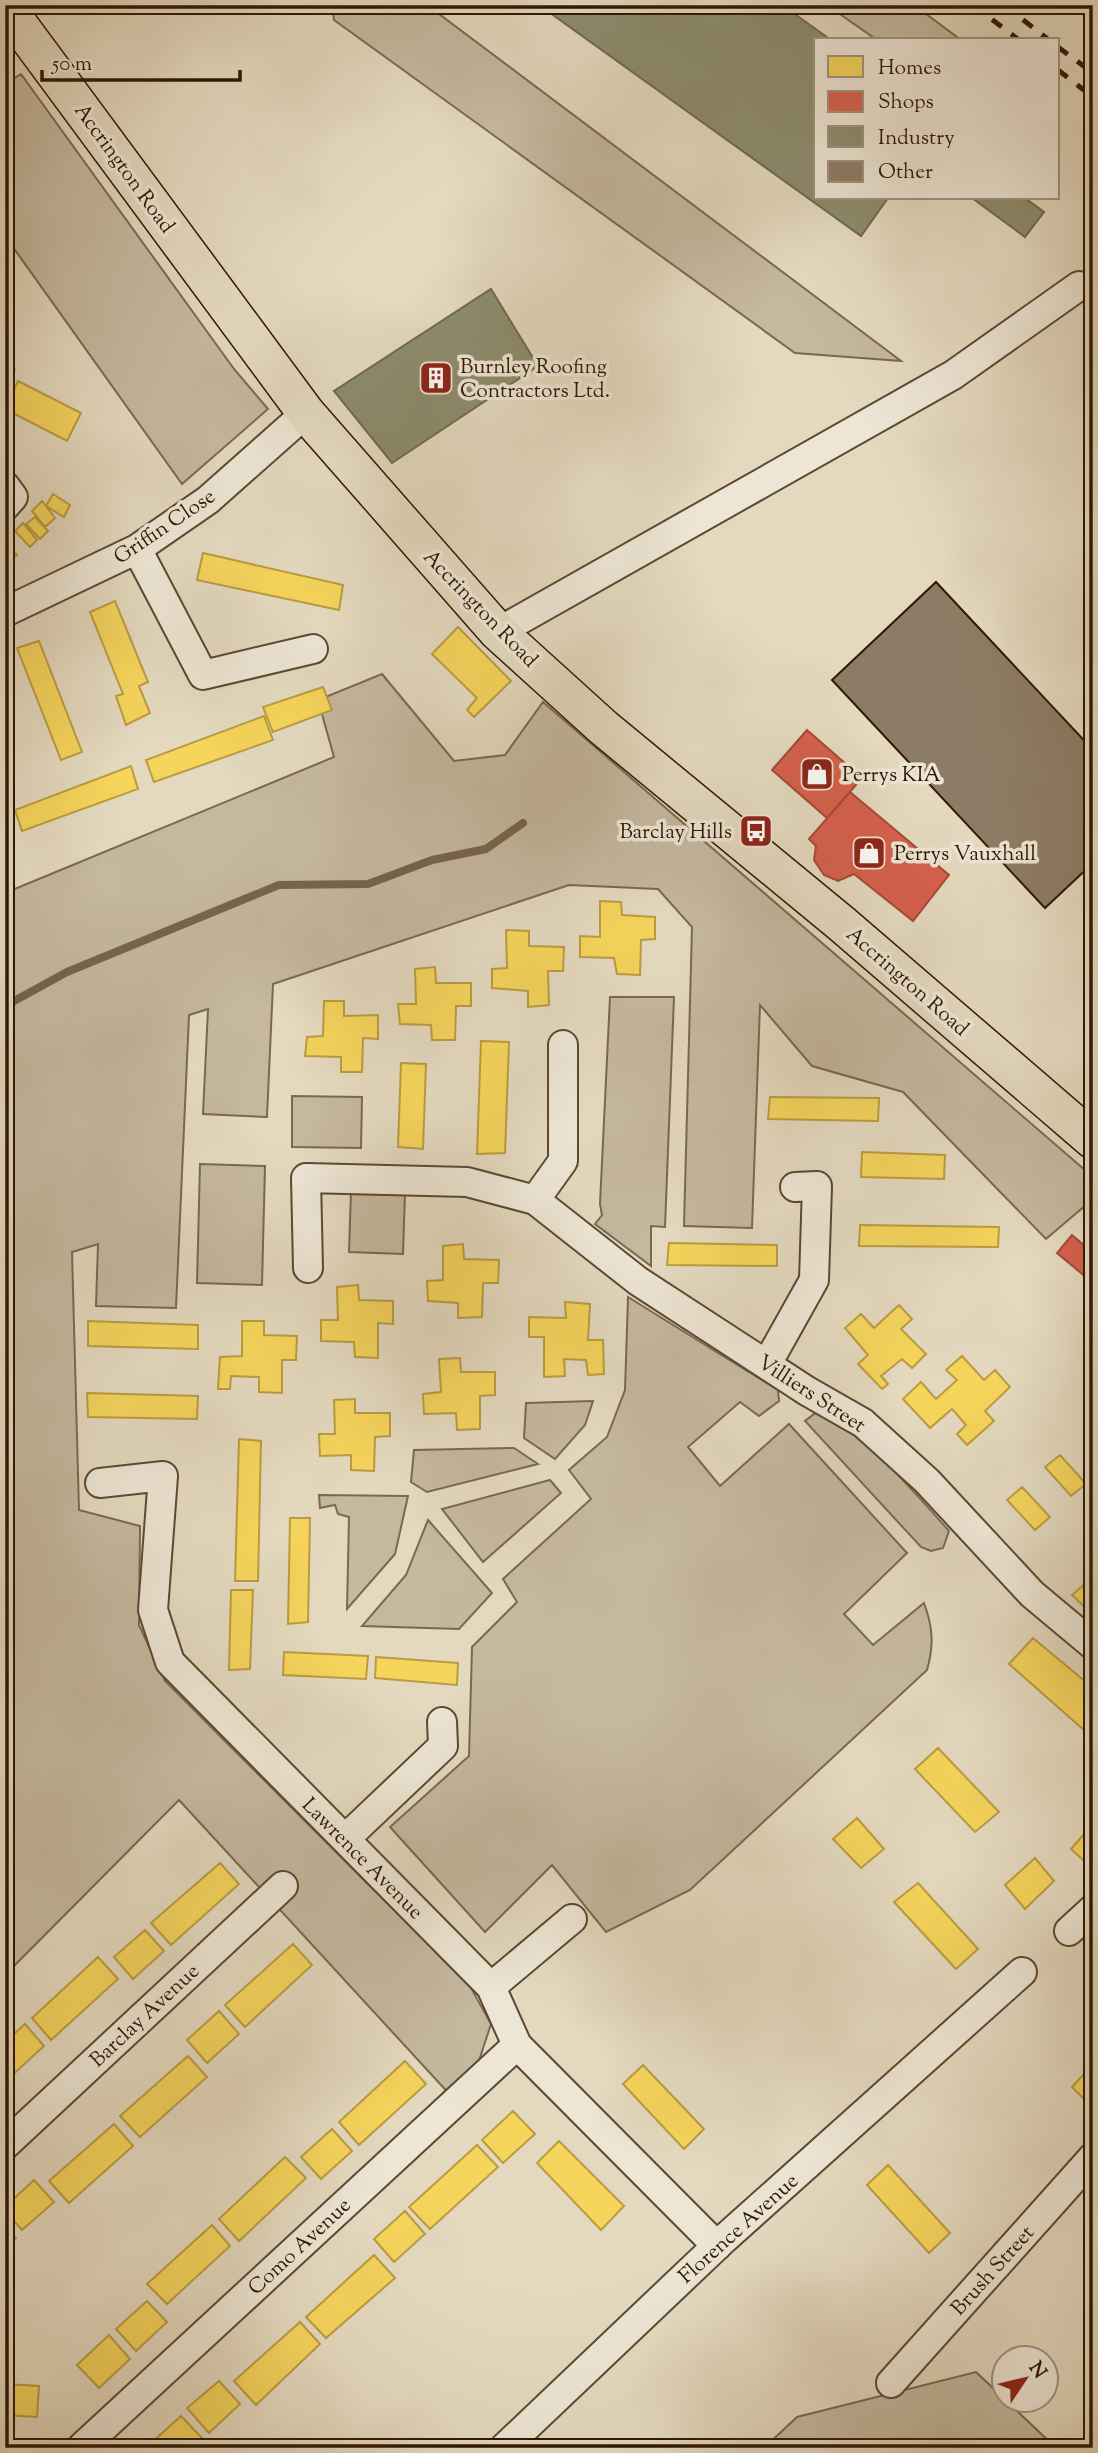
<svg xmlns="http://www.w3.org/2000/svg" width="1098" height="2453" font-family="'Sorts Mill Goudy',serif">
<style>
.green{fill:#c5b89f;stroke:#7a6851;stroke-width:2}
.homes{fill:#f6d55c;stroke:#ba9c41;stroke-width:2}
.shops{fill:#d6604d;stroke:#a44a37;stroke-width:2}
.industry{fill:#8c8c6e;stroke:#70694e;stroke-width:2}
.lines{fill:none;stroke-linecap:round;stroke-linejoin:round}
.stream{stroke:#76644d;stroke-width:8}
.building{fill:#8d7c65;stroke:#2f1703;stroke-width:2}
.minor-casing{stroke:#5c4832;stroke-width:32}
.major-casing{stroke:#2f1703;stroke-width:40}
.minor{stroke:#ede6d5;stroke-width:28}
.major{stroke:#e4d9bf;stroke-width:37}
.rail{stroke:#2f1703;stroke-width:5;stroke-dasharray:12 12;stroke-linecap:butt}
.labels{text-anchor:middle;stroke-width:7;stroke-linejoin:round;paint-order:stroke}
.street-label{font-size:21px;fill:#2f1703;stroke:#ede6d5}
.poi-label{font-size:21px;fill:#2f1703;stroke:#ede6d5;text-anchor:start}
</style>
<rect width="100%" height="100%" fill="#e4d9bf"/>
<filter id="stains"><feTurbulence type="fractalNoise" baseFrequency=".00286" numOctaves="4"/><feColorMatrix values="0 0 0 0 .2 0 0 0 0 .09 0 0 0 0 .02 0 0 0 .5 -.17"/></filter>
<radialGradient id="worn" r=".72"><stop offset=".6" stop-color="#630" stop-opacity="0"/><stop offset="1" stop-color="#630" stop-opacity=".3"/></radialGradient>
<path class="green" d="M332,5h95l474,356 -106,-8 -461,-333z
M827,5h87l47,35h-84z
M21,74l213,295 34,40 -86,75 -177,-248v-152z
M382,674l72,87 51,-6 38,-53 550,475v22l-47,40 -143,-147 -91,-26 -52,-61 -8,223 -68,-2 8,-299 -34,-38 -89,-4 -296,99 -6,133 -64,-3 5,-105 -19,6 -13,293 -80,-2 2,-62 -26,8 7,258 61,16 -1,99 26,56 305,305 21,38 -18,55 -20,19 -274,-298 -174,175v-1082l329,-136 -16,-57z
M610,997h64l-9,230 -14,-1v40l-56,-42 7,-9 -2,-11z
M292,1096l70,1 -1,51 -69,-1z
M200,1164l65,2 -3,119 -65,-2z
M351,1192l54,1 -2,61 -54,-2z
M628,1297l150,93 1,11 -20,15 -19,-14 -52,45 32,39 69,-62 118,129 -63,61 29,31 51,-42c9,24 10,43 3,67l-237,220 -84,42 -54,-67 -67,67 -95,-105 79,-71 3,-109 45,-45 -14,-23 88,-80 -22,-29 38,-33 18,-47z
M593,1401l-8,24 -30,34 -31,-21 2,-35z
M818,1411c52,29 92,76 131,120l-6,17 -12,3 -10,-4 -116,-126z
M514,1448l24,16 -111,28 -16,-10 3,-32z
M550,1480l11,13 -78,69 -41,-53z
M319,1495l89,1 -13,58 -48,55 2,-92 -11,-3 -3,-9 -15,3z
M428,1520l64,73 -33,36 -97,-3 44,-51z
M976,2372l80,76h-292l33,-31z"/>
<path class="homes" d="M5,356l10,14 -10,7z
M18,381l63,32 -14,28 -62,-32z
M53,494l17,11 -6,12 -18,-11z
M42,501l13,17 -10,9 -13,-16z
M35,517l13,14 -8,8 -14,-15z
M23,523l14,17 -7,7 -15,-16z
M5,541l12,14 -11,10 -1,-1z
M203,553l140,32 -4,25 -142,-30z
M115,601l33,81 -9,4 11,27 -24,12 -10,-29 7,-2 -33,-82z
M458,627l53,54 -37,36 -7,-7 10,-12 -45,-44z
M39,641l43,111 -21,8 -44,-112z
M323,687l9,23 -59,22 -10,-25z
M264,716l9,24 -119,42 -8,-22z
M131,766l7,23 -116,42 -7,-21z
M600,901l21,1 1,13 33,2v22l-14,1 -1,35 -23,-1 -3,-16 -34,-1v-21l20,1z
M506,930l23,1v15l35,1 -1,24h-15l1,34 -21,2v-16l-36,-3v-19l15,-1z
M435,967l1,16h35v23h-15l-1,34h-23l-1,-15 -31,-1 -2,-20h18l-1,-35z
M324,1001h20v15l34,-1v24l-15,-1 -1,34h-21v-15l-36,-1 2,-19 16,-1z
M481,1041l28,1 -4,111 -28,1z
M401,1063l25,1 -3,85 -25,-2z
M770,1097l109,1 -1,23 -110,-2z
M862,1152l83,3 -1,24 -83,-2z
M860,1225l139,2 -1,20 -139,-1z
M669,1243l108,2v21l-110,-1z
M463,1244l1,15 35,1 -1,23h-15l-1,34 -24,1v-15l-30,-2 -1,-20 16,-1v-34z
M358,1285l1,15 34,1v23l-15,-1v35l-23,-1 -1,-15 -33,-1v-21h17l-1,-33z
M565,1302l25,2 -2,36h15l1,34 -16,1 -2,-15 -22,-1 1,17 -21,1v-40h-15v-20l37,1z
M899,1305l13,14 -11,10 25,25 -14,14 -10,-9 -21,17 7,8 -6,5 -24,-25 10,-9 -23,-27 16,-14 13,14z
M88,1321l110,4v24l-110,-3z
M242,1321h22v14l33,1 -1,24h-14v33l-23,-1v-15l-28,-1 -1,13h-12l2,-32 22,-1z
M962,1356l22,24 11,-10 15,17 -25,24 9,10 -27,24 -10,-11 9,-9 -14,-16 -22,19 -27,-29 18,-17 15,17 21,-19 -11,-10z
M460,1358l1,14h34v23l-15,1v33l-23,1 -1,-17 -32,1 -1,-20 18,-2 -2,-33z
M87,1393l111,3 -1,23 -109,-2z
M355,1399v14h35v23l-15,1 -1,34 -23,-1v-15l-31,1 -1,-22h16l-1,-34z
M239,1439l22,2 -3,140h-23z
M1060,1455l26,29 -15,12 -26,-29z
M1022,1487l28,30 -15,13 -28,-30z
M290,1518h20l-2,104 -20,2z
M1093,1577v38l-21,-20z
M231,1590h22l-3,79 -21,1z
M1033,1638l60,50v50l-84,-74z
M284,1652l84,4 -2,23 -83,-4z
M376,1657l82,6 -1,22 -82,-7z
M938,1748l61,64 -24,20 -60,-63z
M857,1818l27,31 -23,19 -28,-29z
M1093,1824v45l-22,-20z
M1035,1858l19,23 -29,28 -20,-24z
M220,1863l19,21 -68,61 -20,-22z
M918,1883l60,66 -22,20 -62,-67z
M145,1930l19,21 -31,28 -19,-22z
M293,1944l19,21 -67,62 -20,-22z
M98,1957l20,22 -67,61 -19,-22z
M219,2011l20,23 -32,29 -20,-23z
M25,2024l19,22 -39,36v-40z
M188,2056l19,21 -67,60 -20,-21z
M405,2061l21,23 -67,61 -20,-23z
M1093,2064v44l-21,-21z
M643,2065l61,64 -20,20 -61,-65z
M513,2111l22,23 -32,29 -21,-23z
M114,2124l19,22 -64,57 -20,-22z
M332,2129l20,22 -31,28 -20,-22z
M559,2141l65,65 -23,24 -64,-67z
M477,2145l21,22 -68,62 -21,-22z
M285,2157l21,21 -67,63 -20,-22z
M888,2165l62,68 -21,20 -62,-68z
M34,2180l20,22 -32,28 -17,-19v-4z
M405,2211l20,23 -31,28 -20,-23z
M5,2225l11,13 -11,9z
M212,2225l18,21 -63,58 -20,-20z
M374,2255l21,23 -69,60 -20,-21z
M147,2301l20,21 -31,29 -20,-22z
M300,2322l20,22 -64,61 -22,-24z
M109,2335l21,24 -31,29 -22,-23z
M219,2381l21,23 -31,29 -22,-25z
M5,2384l34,2 -2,31 -32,-2z
M181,2416l21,22 -11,10h-38l-3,-4z"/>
<path class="shops" d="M807,730l55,48 -35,40 -55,-48z
M850,792l99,83 -36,46 -59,-47 -16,7 -14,-6 -10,-15 2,-14 -7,-7z
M1072,1235l21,18v30l-36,-30z"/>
<path class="industry" d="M539,5h243l49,35h-15v158h72l-27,38z
M972,198h53l19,14 -19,25z
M491,289l47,77 -146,97 -58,-72z"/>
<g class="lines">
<path class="stream" d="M5,1006l62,-34 212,-87 89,-1 64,-24 54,-11 37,-26"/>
</g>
<path class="building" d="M936,582l157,168v113l-48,45 -213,-228z"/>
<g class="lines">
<defs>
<path id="minor" d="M5,486l8,11 -8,9
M137,549l66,126 110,-26
M5,612l132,-63 71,-49 98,-87
M498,632l455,-257 126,-89
M535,1200l28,-39v-116
M308,1268l-2,-90 161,4 68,18 103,81 169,110 56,32 64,58 105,113 61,51
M767,1364l47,-84 3,-94 -22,1
M100,1483l63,-7 -10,134 17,52 321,325 26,58 200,201
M345,1839l98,-93 -1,-24
M1069,1931l24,-22
M491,1987l81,-68
M5,2145l278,-259
M891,2383l202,-226
M81,2448l436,-403
M504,2448l220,-209 298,-267"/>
<path id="major" d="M5,6l301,407 192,219 106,96 238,196 251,216"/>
</defs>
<use href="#minor" class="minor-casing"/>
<use href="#major" class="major-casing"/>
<use href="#minor" class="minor"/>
<use href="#major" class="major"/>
<path class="rail" d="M973,5l46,35
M1004,5l45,35
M1058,47l35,26
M1058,70l35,27"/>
</g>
<defs>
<symbol id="building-square" viewBox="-11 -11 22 22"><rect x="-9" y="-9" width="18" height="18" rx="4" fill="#8f2418" stroke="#ede6d5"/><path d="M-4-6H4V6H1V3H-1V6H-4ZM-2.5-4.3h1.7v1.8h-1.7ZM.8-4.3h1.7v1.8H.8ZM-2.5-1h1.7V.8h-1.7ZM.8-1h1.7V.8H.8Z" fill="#fff"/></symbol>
<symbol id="shop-square" viewBox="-11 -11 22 22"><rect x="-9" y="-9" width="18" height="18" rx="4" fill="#8f2418" stroke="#ede6d5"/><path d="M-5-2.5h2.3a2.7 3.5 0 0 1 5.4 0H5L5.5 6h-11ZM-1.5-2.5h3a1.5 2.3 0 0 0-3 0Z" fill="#fff"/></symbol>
<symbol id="bus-square" viewBox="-11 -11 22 22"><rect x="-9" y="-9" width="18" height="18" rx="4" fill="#8f2418" stroke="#ede6d5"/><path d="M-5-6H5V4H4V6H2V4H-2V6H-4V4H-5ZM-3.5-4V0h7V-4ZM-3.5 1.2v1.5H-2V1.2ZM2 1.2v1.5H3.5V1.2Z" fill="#fff"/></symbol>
</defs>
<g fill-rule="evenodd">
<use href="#building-square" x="417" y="359" width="38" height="38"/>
<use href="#shop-square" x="798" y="755" width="38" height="38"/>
<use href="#bus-square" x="737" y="812" width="38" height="38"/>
<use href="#shop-square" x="850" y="834" width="38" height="38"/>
</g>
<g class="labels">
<g class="street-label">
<text transform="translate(125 168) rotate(54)" y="7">Accrington Road</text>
<text transform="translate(164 526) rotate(-34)" y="7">Griffin Close</text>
<text transform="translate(481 608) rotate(46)" y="7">Accrington Road</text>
<text transform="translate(908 981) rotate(41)" y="7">Accrington Road</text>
<text transform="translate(812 1393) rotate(33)" y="7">Villiers Street</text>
<text transform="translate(363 1858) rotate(45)" y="7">Lawrence Avenue</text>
<text transform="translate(144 2015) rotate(-43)" y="7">Barclay Avenue</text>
<text transform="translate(738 2228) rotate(-42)" y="7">Florence Avenue</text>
<text transform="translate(299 2246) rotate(-43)" y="7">Como Avenue</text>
<text transform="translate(992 2270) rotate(-48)" y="7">Brush Street</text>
</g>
<g class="poi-label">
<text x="460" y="373">Burnley Roofing<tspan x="460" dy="24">Contractors Ltd.</tspan></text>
<text x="842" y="781">Perrys KIA</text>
<text x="732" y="838" text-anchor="end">Barclay Hills</text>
<text x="894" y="860">Perrys Vauxhall</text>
</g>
</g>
<rect width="1098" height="2453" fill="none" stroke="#e4d9bf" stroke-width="28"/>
<rect x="7" y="7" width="1084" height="2439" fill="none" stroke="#2f1703" stroke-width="3.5"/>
<rect x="14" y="14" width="1070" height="2425" fill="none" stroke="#2f1703" stroke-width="2"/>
<rect x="814" y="38" width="245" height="161" fill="#ede6d5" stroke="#a19381" stroke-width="2"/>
<rect x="828" y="56" width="35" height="21" fill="#f6d55c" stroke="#a19381" stroke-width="2"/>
<text x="878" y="74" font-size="21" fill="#2f1703">Homes</text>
<rect x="828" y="91" width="35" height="21" fill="#d6604d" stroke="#a19381" stroke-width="2"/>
<text x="878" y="108" font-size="21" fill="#2f1703">Shops</text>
<rect x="828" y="126" width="35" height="21" fill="#8c8c6e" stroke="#a19381" stroke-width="2"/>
<text x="878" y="144" font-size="21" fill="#2f1703">Industry</text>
<rect x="828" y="161" width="35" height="21" fill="#8d7c65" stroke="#a19381" stroke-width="2"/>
<text x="878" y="178" font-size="21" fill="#2f1703">Other</text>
<g transform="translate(1025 2379) rotate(55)"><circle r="33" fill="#ede6d5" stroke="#a19381" stroke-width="2"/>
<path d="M0-5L12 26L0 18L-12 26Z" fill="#8f2418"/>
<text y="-10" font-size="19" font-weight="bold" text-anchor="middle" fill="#2f1703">N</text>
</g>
<path d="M42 70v10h198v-10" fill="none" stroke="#2f1703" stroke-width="3.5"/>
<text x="52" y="70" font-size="21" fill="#2f1703" stroke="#ede6d5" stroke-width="5" paint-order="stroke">50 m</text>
<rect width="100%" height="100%" filter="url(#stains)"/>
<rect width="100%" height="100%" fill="url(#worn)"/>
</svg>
